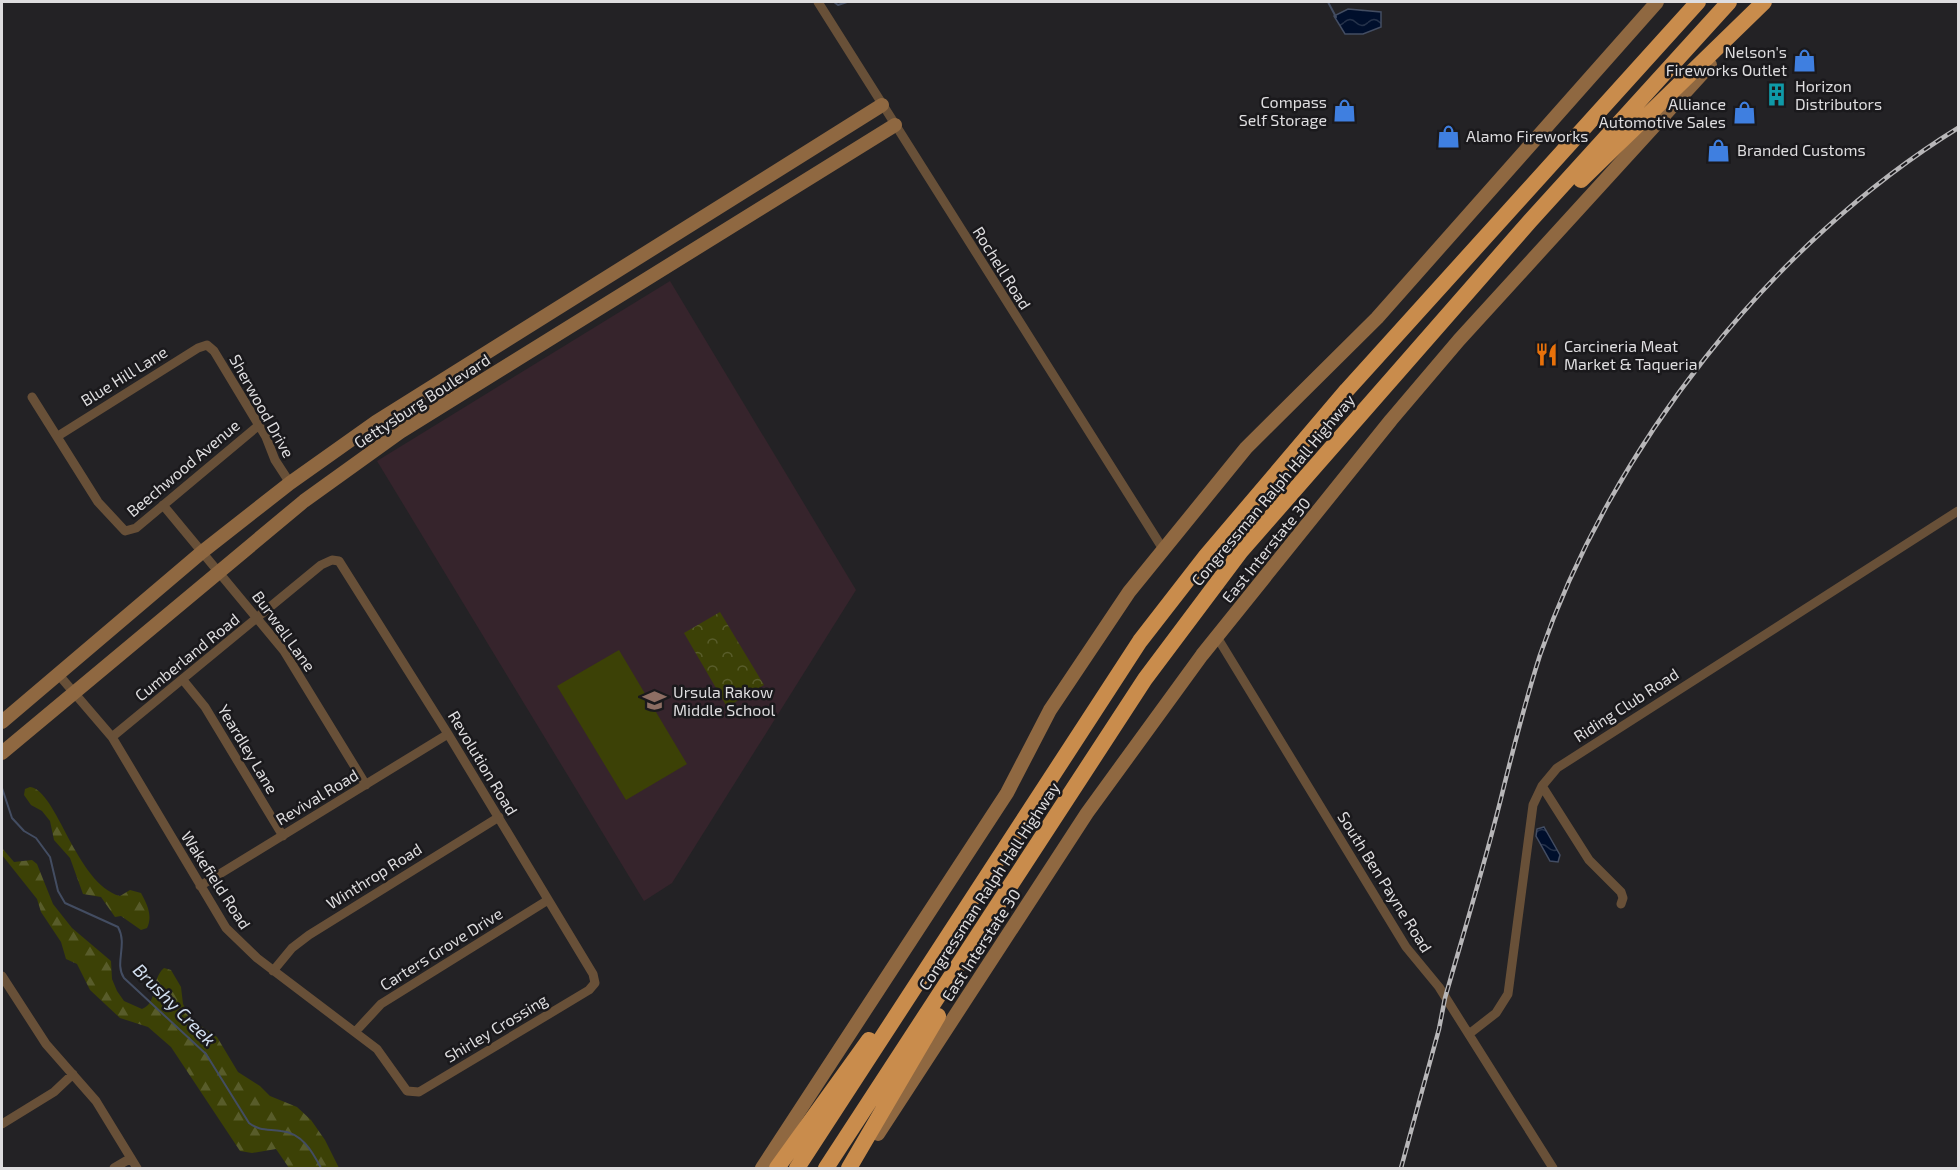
<svg xmlns="http://www.w3.org/2000/svg" width="1960" height="1170" font-family="'Exo 2',sans-serif">
<style>
.education{fill:#36242c}
.grass{fill:#3c4106}
.forest{fill:url(#forest-firs)}
.park{fill:url(#park-crowns)}
.water{fill:url(#water-waves);stroke:#434d62;stroke-width:1.5}
.lines{fill:none;stroke-linecap:round;stroke-linejoin:round}
.stream{stroke:#434d62;stroke-width:2}
.street{stroke:#685038;stroke-width:9}
.secondary{stroke:#8f6841;stroke-width:14}
.highway{stroke:#c98c4c;stroke-width:16}
.rail-casing{stroke:#b7b6b8;stroke-width:4.5}
.rail{stroke:#1a191c;stroke-width:2;stroke-dasharray:7;stroke-linecap:butt}
.labels{text-anchor:middle;stroke-width:5;stroke-linejoin:round;paint-order:stroke}
.poi-label{font-size:16px;fill:#dedddf;stroke:#1a191c;text-anchor:start}
.street-label{font-size:16px;fill:#dedddf;stroke:#1a191c}
.water-label{font-size:18px;font-style:italic;fill:#d3e0f1;stroke:#1a191c}
</style>
<defs>
<pattern id="forest-firs" width="22" height="20" patternUnits="userSpaceOnUse" patternTransform="scale(1.5)"><rect width="22" height="20" fill="#3c4106"/><path d="M5 1l3.5 6h-7zM16 11l3.5 6h-7z" fill="#585c2a"/></pattern>
<pattern id="park-crowns" width="20" height="18" patternUnits="userSpaceOnUse" patternTransform="scale(1.5)"><rect width="20" height="18" fill="#3c4106"/><path d="M2 6a3 3 0 1 1 6 0M12 15a3 3 0 1 1 6 0" fill="none" stroke="#585c2a"/></pattern>
<pattern id="water-waves" width="16" height="10" patternUnits="userSpaceOnUse" patternTransform="scale(1.5)"><rect width="16" height="10" fill="#000f2c"/><path d="M0 5q4-4 8 0t8 0" fill="none" stroke="#25324a"/></pattern>
</defs>
<rect width="100%" height="100%" fill="#232225"/>
<path class="education" d="M670,281l186,309 -184,293 -28,18 -267,-440z"/>
<path class="grass" d="M619,650l68,114 -61,36 -69,-114z"/>
<path class="forest" d="M30,787c27,3 46,97 90,109l10,-6 11,3c6,11 12,23 6,35l-6,2 -20,-14 -6,1 -14,-20 -18,-3 -13,-36 -16,-18 -4,-19 -8,-10 -11,-6 -7,-10 1,-6z
M2,848l12,14 18,-2 5,4 16,40 19,24 39,33 1,18 5,12 7,10 18,8c17,-7 8,-29 22,-41l7,2 10,17 2,17 9,16 25,17 21,35 22,14 10,10 27,11 14,13 14,20 14,28h-50l-13,-19 -24,4 -12,-2 -69,-104 -23,-20 -28,-9 -30,-28 -13,-26 -11,-5 -5,-17 -20,-30 -4,-13 -35,-44z"/>
<path class="park" d="M720,612l44,73 -37,22 -43,-74z"/>
<path class="water" d="M1348,9l33,3v15l-18,7h-18l-11,-18z
M1544,827l16,28 -2,7 -8,-1 -14,-25 1,-7z"/>
<g class="lines">
<path class="stream" d="M834,2l4,3 9,-3
M1328,2l8,15
M2,788l10,30 12,13 12,7 14,19 8,34 7,12 53,24c10,18 -4,36 6,51l82,76 43,69c10,8 19,6 32,8 21,2 31,20 40,37"/>
<path class="street" d="M818,2l345,547
M32,397l66,105 27,29 11,-3 123,-103
M58,436l140,-88 9,-3 7,6 52,86 9,23 15,23
M163,505l121,146 82,134
M1217,637l189,310 33,40 114,181
M58,674l54,63 114,191 31,30 120,91 30,42 12,1 170,-102 6,-7 -2,-9 -145,-240 -109,-173 -7,-1 -11,5 -209,172
M183,680l22,27 78,129
M1542,786l47,74 32,32 2,6 -2,6
M200,886l248,-152
M273,971l19,-23 17,-13 190,-118
M2,976l44,68 50,57 41,67
M356,1031l25,-27 167,-104
M1469,1034l27,-21 12,-19 25,-189 9,-19 15,-18 401,-257
M2,1124l52,-32 19,-18
M114,1168l17,-10"/>
<path class="secondary" d="M2,722l200,-170 88,-69 86,-61 506,-317
M2,753l302,-252 96,-69 495,-307
M878,1134l209,-321 115,-158 189,-235 68,-80 251,-275
M762,1168l245,-375 43,-83 79,-118 117,-144 131,-130 280,-316"/>
<path class="highway" d="M1581,180l183,-178
M777,1168l92,-128
M797,1168l343,-527 66,-85 141,-166 351,-388
M826,1168l319,-489 96,-128 289,-330 199,-219
M849,1168l89,-152"/>
<defs>
<path id="rail" d="M1401,1168l38,-139 6,-31c20,-70 42,-141 59,-212 11,-44 22,-87 36,-131 71,-207 232,-412 418,-527"/>
</defs>
<use href="#rail" class="rail-casing"/>
<use href="#rail" class="rail"/>
</g>
<defs>
<symbol id="shop-bare" viewBox="-9 -9 18 18"><path d="M-5-2.5h2.3a2.7 3.5 0 0 1 5.4 0H5L5.5 6h-11ZM-1.5-2.5h3a1.5 2.3 0 0 0-3 0Z" fill="#3f7fe0" stroke="#1a191c" stroke-width="2.5" paint-order="stroke"/></symbol>
<symbol id="building-bare" viewBox="-9 -9 18 18"><path d="M-4-6H4V6H1V3H-1V6H-4ZM-2.5-4.3h1.7v1.8h-1.7ZM.8-4.3h1.7v1.8H.8ZM-2.5-1h1.7V.8h-1.7ZM.8-1h1.7V.8H.8Z" fill="#0f9aa8" stroke="#1a191c" stroke-width="2.5" paint-order="stroke"/></symbol>
<symbol id="restaurant-bare" viewBox="-9 -9 18 18"><path d="M-5-6h1v4h1v-4h1v4h1v-4h1v5L-1.5 .5V6h-2V.5L-5-1ZM5-6V6H3V1.5H1.5Q1.5-4 5-6Z" fill="#e8710a" stroke="#1a191c" stroke-width="2.5" paint-order="stroke"/></symbol>
<symbol id="school-bare" viewBox="-9 -9 18 18"><path d="M0-5L7-2L0 1L-7-2ZM-4 1L0 2.5L4 1V4Q0 6-4 4Z" fill="#8d6e63" stroke="#1a191c" stroke-width="2.5" paint-order="stroke"/></symbol>
</defs>
<g fill-rule="evenodd">
<use href="#shop-bare" x="1788" y="44" width="33" height="33"/>
<use href="#building-bare" x="1760" y="78" width="33" height="33"/>
<use href="#shop-bare" x="1328" y="94" width="33" height="33"/>
<use href="#shop-bare" x="1728" y="96" width="33" height="33"/>
<use href="#shop-bare" x="1432" y="120" width="33" height="33"/>
<use href="#shop-bare" x="1702" y="134" width="33" height="33"/>
<use href="#restaurant-bare" x="1530" y="338" width="33" height="33"/>
<use href="#school-bare" x="638" y="684" width="33" height="33"/>
</g>
<g class="labels">
<g class="poi-label">
<text x="1787" y="58" text-anchor="end">Nelson's<tspan x="1787" dy="18">Fireworks Outlet</tspan></text>
<text x="1795" y="92">Horizon<tspan x="1795" dy="18">Distributors</tspan></text>
<text x="1327" y="108" text-anchor="end">Compass<tspan x="1327" dy="18">Self Storage</tspan></text>
<text x="1726" y="110" text-anchor="end">Alliance<tspan x="1726" dy="18">Automotive Sales</tspan></text>
<text x="1466" y="142">Alamo Fireworks</text>
<text x="1737" y="156">Branded Customs</text>
<text x="1564" y="352">Carcineria Meat<tspan x="1564" dy="18">Market &amp; Taqueria</tspan></text>
<text x="673" y="698">Ursula Rakow<tspan x="673" dy="18">Middle School</tspan></text>
</g>
<g class="street-label">
<text transform="translate(1002 268) rotate(58)" y="6">Rochell Road</text>
<text transform="translate(124 376) rotate(-32)" y="6">Blue Hill Lane</text>
<text transform="translate(422 401) rotate(-33)" y="6">Gettysburg Boulevard</text>
<text transform="translate(262 406) rotate(61)" y="6">Sherwood Drive</text>
<text transform="translate(183 468) rotate(-40)" y="6">Beechwood Avenue</text>
<text transform="translate(1273 490) rotate(-50)" y="6">Congressman Ralph Hall Highway</text>
<text transform="translate(1266 550) rotate(-51)" y="6">East Interstate 30</text>
<text transform="translate(284 631) rotate(54)" y="6">Burwell Lane</text>
<text transform="translate(187 657) rotate(-39)" y="6">Cumberland Road</text>
<text transform="translate(1626 705) rotate(-33)" y="6">Riding Club Road</text>
<text transform="translate(248 749) rotate(59)" y="6">Yeardley Lane</text>
<text transform="translate(483 763) rotate(59)" y="6">Revolution Road</text>
<text transform="translate(317 797) rotate(-31)" y="6">Revival Road</text>
<text transform="translate(374 876) rotate(-32)" y="6">Winthrop Road</text>
<text transform="translate(216 880) rotate(57)" y="6">Wakefield Road</text>
<text transform="translate(1385 882) rotate(58)" y="6">South Ben Payne Road</text>
<text transform="translate(989 886) rotate(-57)" y="6">Congressman Ralph Hall Highway</text>
<text transform="translate(981 945) rotate(-57)" y="6">East Interstate 30</text>
<text transform="translate(441 949) rotate(-32)" y="6">Carters Grove Drive</text>
<text transform="translate(496 1028) rotate(-31)" y="6">Shirley Crossing</text>
</g>
<g class="water-label">
<text transform="translate(174 1005) rotate(45)" y="6">Brushy Creek</text>
</g>
</g>
<rect width="1960" height="1170" fill="none" stroke="#dedddf" stroke-width="6"/>
</svg>
